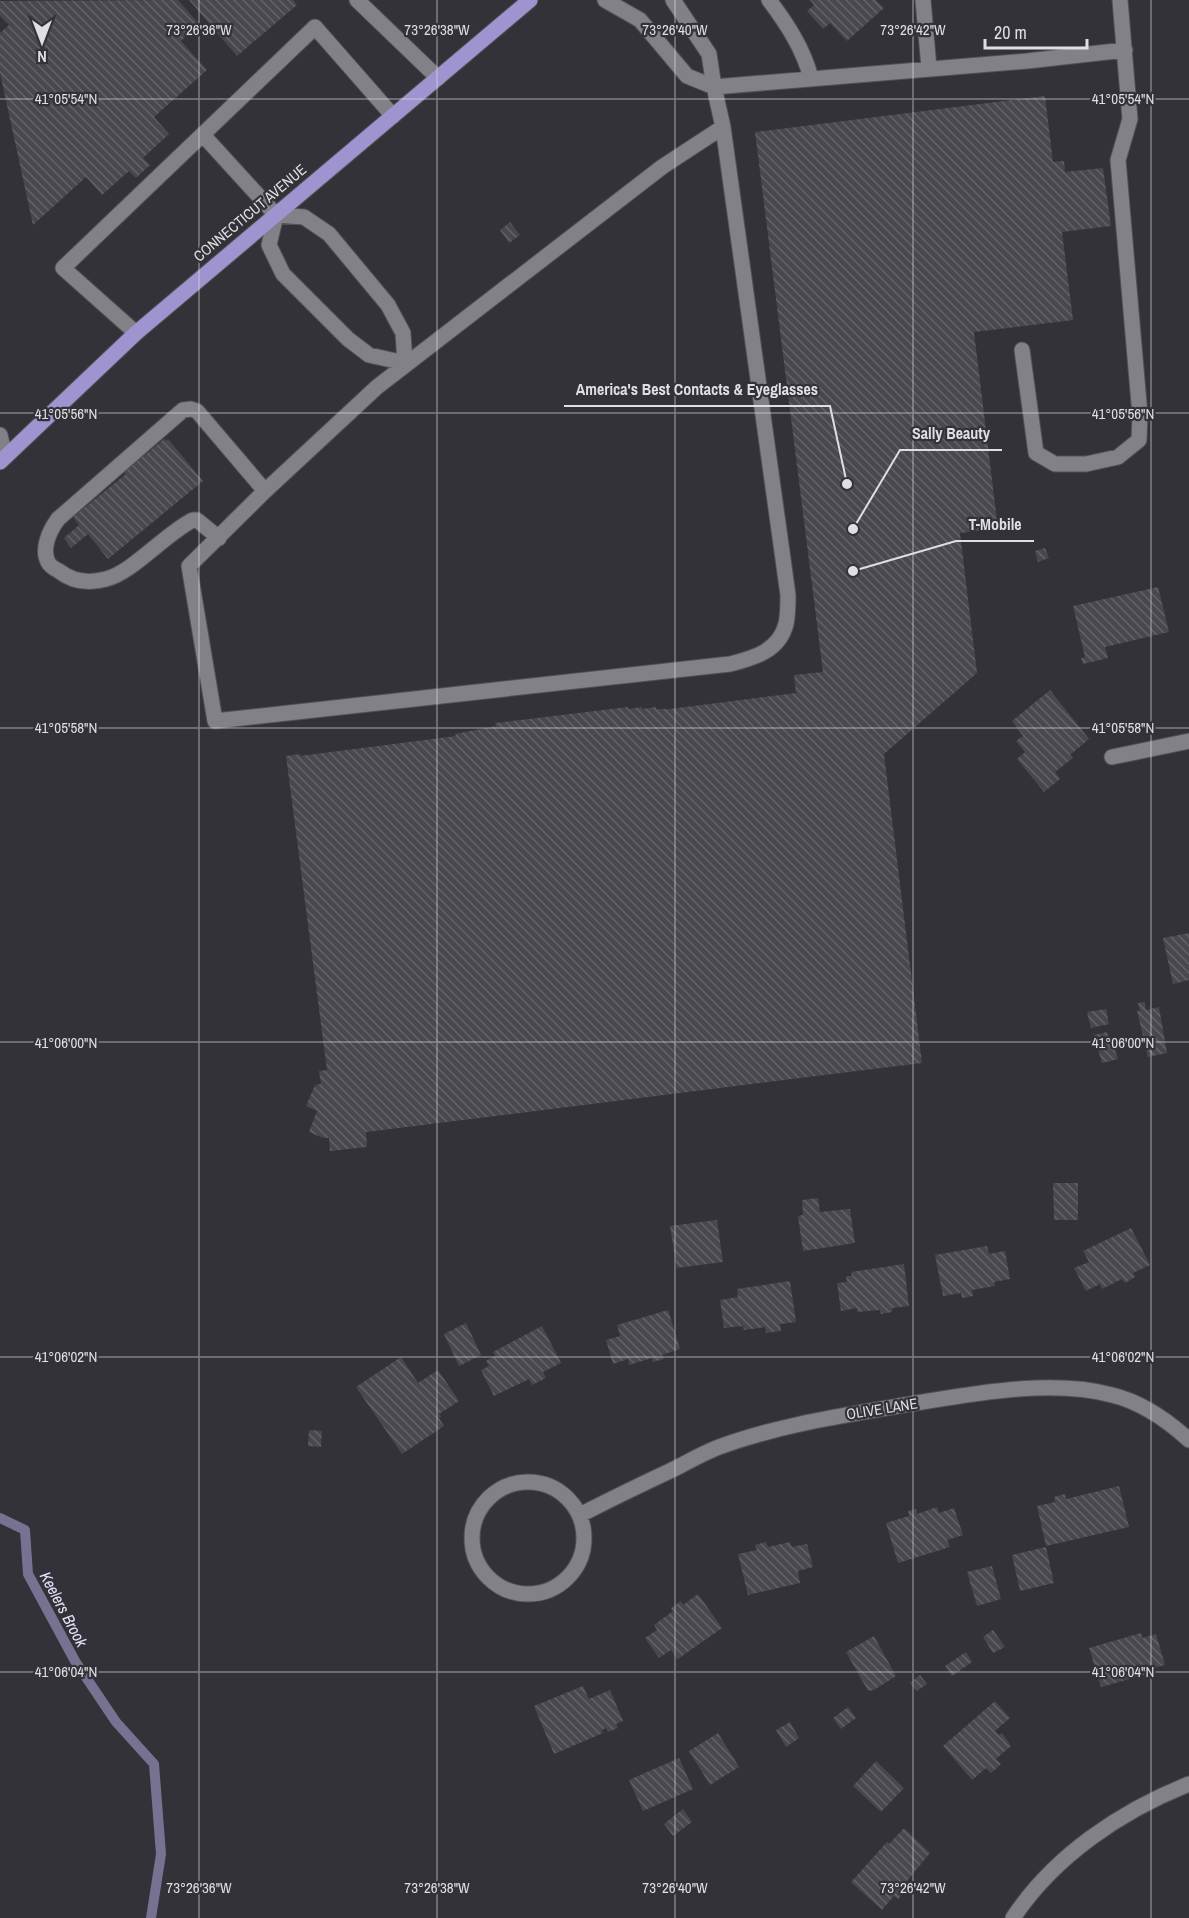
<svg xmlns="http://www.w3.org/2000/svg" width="1189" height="1918" font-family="'Archivo Narrow',sans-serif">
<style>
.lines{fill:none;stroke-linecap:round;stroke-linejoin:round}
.stream{stroke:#777291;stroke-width:10}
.building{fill:url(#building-back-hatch)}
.minor-casing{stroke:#515156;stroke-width:17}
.major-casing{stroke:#515156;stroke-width:17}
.minor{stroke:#828188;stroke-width:15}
.major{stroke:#9f94cf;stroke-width:15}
.ticks{fill:none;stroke:#dfdee2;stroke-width:1.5;stroke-opacity:0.45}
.labels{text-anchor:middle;stroke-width:4.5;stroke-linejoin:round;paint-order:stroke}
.street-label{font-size:15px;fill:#dfdee2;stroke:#323238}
.water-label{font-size:16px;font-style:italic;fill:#e4e1f8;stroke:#323238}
.ticks-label{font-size:15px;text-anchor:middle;fill:#dfdee2;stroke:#323238;stroke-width:4.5;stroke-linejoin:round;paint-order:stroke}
.leader{fill:none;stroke:#dfdee2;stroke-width:2}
.callout-dot{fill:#dfdee2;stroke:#323238;stroke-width:2}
.callout-label{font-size:16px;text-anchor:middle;font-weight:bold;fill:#dfdee2;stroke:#323238;stroke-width:4.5;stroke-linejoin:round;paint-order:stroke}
</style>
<defs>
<pattern id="building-back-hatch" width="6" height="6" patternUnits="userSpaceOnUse" patternTransform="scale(1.5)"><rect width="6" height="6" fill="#49484e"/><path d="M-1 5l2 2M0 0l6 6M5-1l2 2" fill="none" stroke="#636267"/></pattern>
</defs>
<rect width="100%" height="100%" fill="#323238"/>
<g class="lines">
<path class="stream" d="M0,1518l25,12 3,44 47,87 41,61 38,42 7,90 -10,64"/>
</g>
<path class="building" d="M178,0l21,24 -18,17 26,29 -53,47 15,17 -26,24 7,7 -14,13 -7,-7 -27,24 -16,-18 -53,48 -33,-152v-40l9,-8 -9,-9v-15z
M189,0h104l4,5 -60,51z
M810,0h66l8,8 -37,33 -17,-18 -7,6 -16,-18 7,-6z
M1045,96l8,66 11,-1 1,11 38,-4 8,58 -49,6 11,88 -99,12 24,197 -38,4 17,140 -93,81 38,309 -556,69 1,15 -37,4 -1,-13h-6l-14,-6 8,-21 -11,-5 9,-21 6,-1 -2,-13 8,-1 -41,-314 14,-2v2l156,-20 -1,-2 41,-8 -1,-3 133,-16v2l14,-2v2l14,-2v2h14l126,-16 -2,-18 29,-3 -68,-540z
M510,222l10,13 -11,8 -9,-13z
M164,439l2,2 2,-2 35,42 -95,78 -20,-25 -17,14 -7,-10 15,-13 -6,-8 53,-43 -5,-5 21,-18 3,4z
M1045,548l4,10 -11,4 -3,-11z
M1158,587l11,45 -64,15 3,11 -25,6 -2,-6 4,-1 -12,-51z
M1050,690l39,49 -19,16 3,3 -18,14 5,7 -16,13 -27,-33 8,-7 -9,-11 7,-5 -11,-15z
M1189,933v47l-16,4 -10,-46z
M1145,1002l1,8 13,-3 8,46 -19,4 -11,-46h3l-2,-8z
M1106,1009l3,15 -18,4 -4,-16z
M1107,1032l4,12h2l5,15 -16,4 -8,-28z
M1053,1183h25v37h-24z
M818,1198l2,14 30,-3 5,34 -52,8 -5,-35 5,-1 -1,-15z
M717,1220l6,42 -46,6 -7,-42z
M1131,1228l19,37 -17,8 2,4 -10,6 -3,-4 -20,10 -2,-5 -14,7 -12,-23 15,-6 -6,-11z
M987,1246l2,8 16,-3 5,28 -16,3 1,4 -23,4 1,6 -11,2 -1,-5 -18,3 -8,-41z
M904,1264l5,42 -17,2v4l-11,2 -1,-4 -23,2v-4l-16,3 -4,-28 10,-1 -1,-6h6l-1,-4z
M790,1281l6,41 -16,2 1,7 -15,2 -1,-6 -21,3 -1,-4 -19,2 -4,-28 18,-3 -1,-8z
M668,1310l12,39 -18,6 2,4 -11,3 -1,-4 -23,7 -1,-6 -15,5 -7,-24 14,-4 -3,-11z
M466,1323l15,32 -22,11 -15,-32z
M542,1326l19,37 -18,9 3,6 -14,7 -3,-6 -35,17 -13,-26 8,-4 -3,-5 9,-5 -2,-4z
M401,1357l17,26 20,-13 21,31 -20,13 2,3 -2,1 5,8 -42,28 -46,-67z
M309,1430l13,1 -1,16 -13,-1z
M1119,1486l10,41 -83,19 -9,-40 18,-4 -1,-5 11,-3 1,5z
M937,1507l2,6 15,-5 9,27 -16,5 3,7 -52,16 -12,-40 23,-7 -1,-5 8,-2 1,5z
M766,1542l2,5 22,-5 2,5 15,-3 6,23 -15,4 2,12 -52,12 -10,-41 19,-4 -2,-5z
M1046,1547l8,36 -34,8 -8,-36z
M992,1566l9,33 -24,7 -10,-34z
M698,1594l24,34 -44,31 -7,-9 -12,8 -14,-20 12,-8 -3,-5 19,-14 -2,-3 10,-7 2,4z
M993,1630l12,17 -12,6 -10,-16z
M1141,1633l1,5 14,-4 9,31 -16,4 2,4 -50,14 -12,-39z
M874,1636l22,40 -22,14 -6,1 -22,-39z
M966,1652l6,10 -20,14 -7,-10z
M920,1675l7,9 -10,7 -7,-8z
M583,1686l6,13 21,-9 13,31 -7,3 2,4 -10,4 -2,-4 -4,2 1,3 -49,21 -20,-48z
M995,1701l15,17 -15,13 4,4 3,-2 9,13 -15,13 5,5 -10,9 -5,-5 -14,12 -29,-34z
M848,1707l8,11 -15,11 -8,-11z
M790,1722l9,16 -13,9 -10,-17z
M718,1733l21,34 -29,18 -21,-34z
M679,1758l14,31 -50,22 -14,-31z
M876,1761l28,27 -23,24 -28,-26z
M683,1809l9,13 -19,14 -9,-12z
M904,1828l26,25 -28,34 4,4 -8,8 -4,-3 -12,14 -31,-28 36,-40 2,2z"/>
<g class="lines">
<defs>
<path id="minor" d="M357,0l81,78
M605,0l35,20 47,56 27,11 313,-26 98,-11
M673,0l36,54 5,33 9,40 65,468c0,9 0,20 -2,29 -7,27 -32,34 -56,40l-515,57 -26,-155 76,-75 112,-104 285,-220 61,-40
M769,0c18,24 34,48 42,78
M923,0l6,68
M203,135l73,80 28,2 25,17 59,71 15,28 2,30 -36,-8 -21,-16 -65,-65 -14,-29 7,-30
M136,333l-73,-65 252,-241 78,89
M1022,350l14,103 19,11h31l32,-7 21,-17 1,-25 -22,-255 12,-41 -10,-119
M0,435l5,22
M219,538l-22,-18h-4c-27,13 -61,53 -87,59 -18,5 -33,3 -47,-8 -4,-2 -9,-5 -11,-9 -7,-14 2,-32 10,-43l125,-109 8,-1 6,2 68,80
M1112,757l77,-16
M472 1538a56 56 0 1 1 112 0a56 56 0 1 1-112 0Z
M580,1515c31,-16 62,-31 94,-46 14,-7 29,-16 45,-22 60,-22 122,-31 185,-42 64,-10 145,-27 208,-10 29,7 55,25 77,45
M1013,1918c41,-62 108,-107 176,-134"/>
<path id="major" d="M0,462l136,-129 394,-333"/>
</defs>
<use href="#minor" class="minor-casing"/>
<use href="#major" class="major-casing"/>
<use href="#minor" class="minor"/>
<use href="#major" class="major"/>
</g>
<path class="ticks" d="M199,0v1918M437,0v1918M675,0v1918M913,0v1918M1151,0v1918M0,99h1189M0,413h1189M0,728h1189M0,1042h1189M0,1357h1189M0,1672h1189"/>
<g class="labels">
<g class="street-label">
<text transform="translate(250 213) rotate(-40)" y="5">CONNECTICUT AVENUE</text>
<text transform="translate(882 1409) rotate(-9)" y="5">OLIVE LANE</text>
</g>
<g class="water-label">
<text transform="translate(64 1609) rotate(62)" y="6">Keelers Brook</text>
</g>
</g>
<g class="ticks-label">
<text x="199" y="35">73°26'36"W</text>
<text x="437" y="35">73°26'38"W</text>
<text x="675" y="35">73°26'40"W</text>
<text x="913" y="35">73°26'42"W</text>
<text x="1123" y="104">41°05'54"N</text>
<text x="66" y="104">41°05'54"N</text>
<text x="1123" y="419">41°05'56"N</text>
<text x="66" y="419">41°05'56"N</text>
<text x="1123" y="733">41°05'58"N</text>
<text x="66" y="733">41°05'58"N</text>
<text x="1123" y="1048">41°06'00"N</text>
<text x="66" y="1048">41°06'00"N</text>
<text x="1123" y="1362">41°06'02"N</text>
<text x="66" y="1362">41°06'02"N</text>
<text x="1123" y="1677">41°06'04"N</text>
<text x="66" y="1677">41°06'04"N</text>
<text x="199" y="1893">73°26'36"W</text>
<text x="437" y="1893">73°26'38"W</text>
<text x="675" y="1893">73°26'40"W</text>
<text x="913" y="1893">73°26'42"W</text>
</g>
<path class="leader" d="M847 484L830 406H564M853 529L900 450H1002M853 571L956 541H1034"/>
<g class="callout-dot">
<circle cx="847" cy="484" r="6"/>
<circle cx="853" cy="529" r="6"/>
<circle cx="853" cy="571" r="6"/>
</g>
<g class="callout-label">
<text x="697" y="395">America's Best Contacts &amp; Eyeglasses</text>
<text x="951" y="439">Sally Beauty</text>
<text x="995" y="530">T-Mobile</text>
</g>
<g transform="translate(42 42) rotate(180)" stroke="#323238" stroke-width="4.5" paint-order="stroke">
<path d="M0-4.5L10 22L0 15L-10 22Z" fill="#dfdee2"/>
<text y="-9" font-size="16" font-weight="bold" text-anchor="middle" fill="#dfdee2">N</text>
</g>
<path d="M985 39v9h102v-9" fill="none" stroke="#dfdee2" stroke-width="3"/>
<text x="994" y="39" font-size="18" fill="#dfdee2" stroke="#323238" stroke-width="4.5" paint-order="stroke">20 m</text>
</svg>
